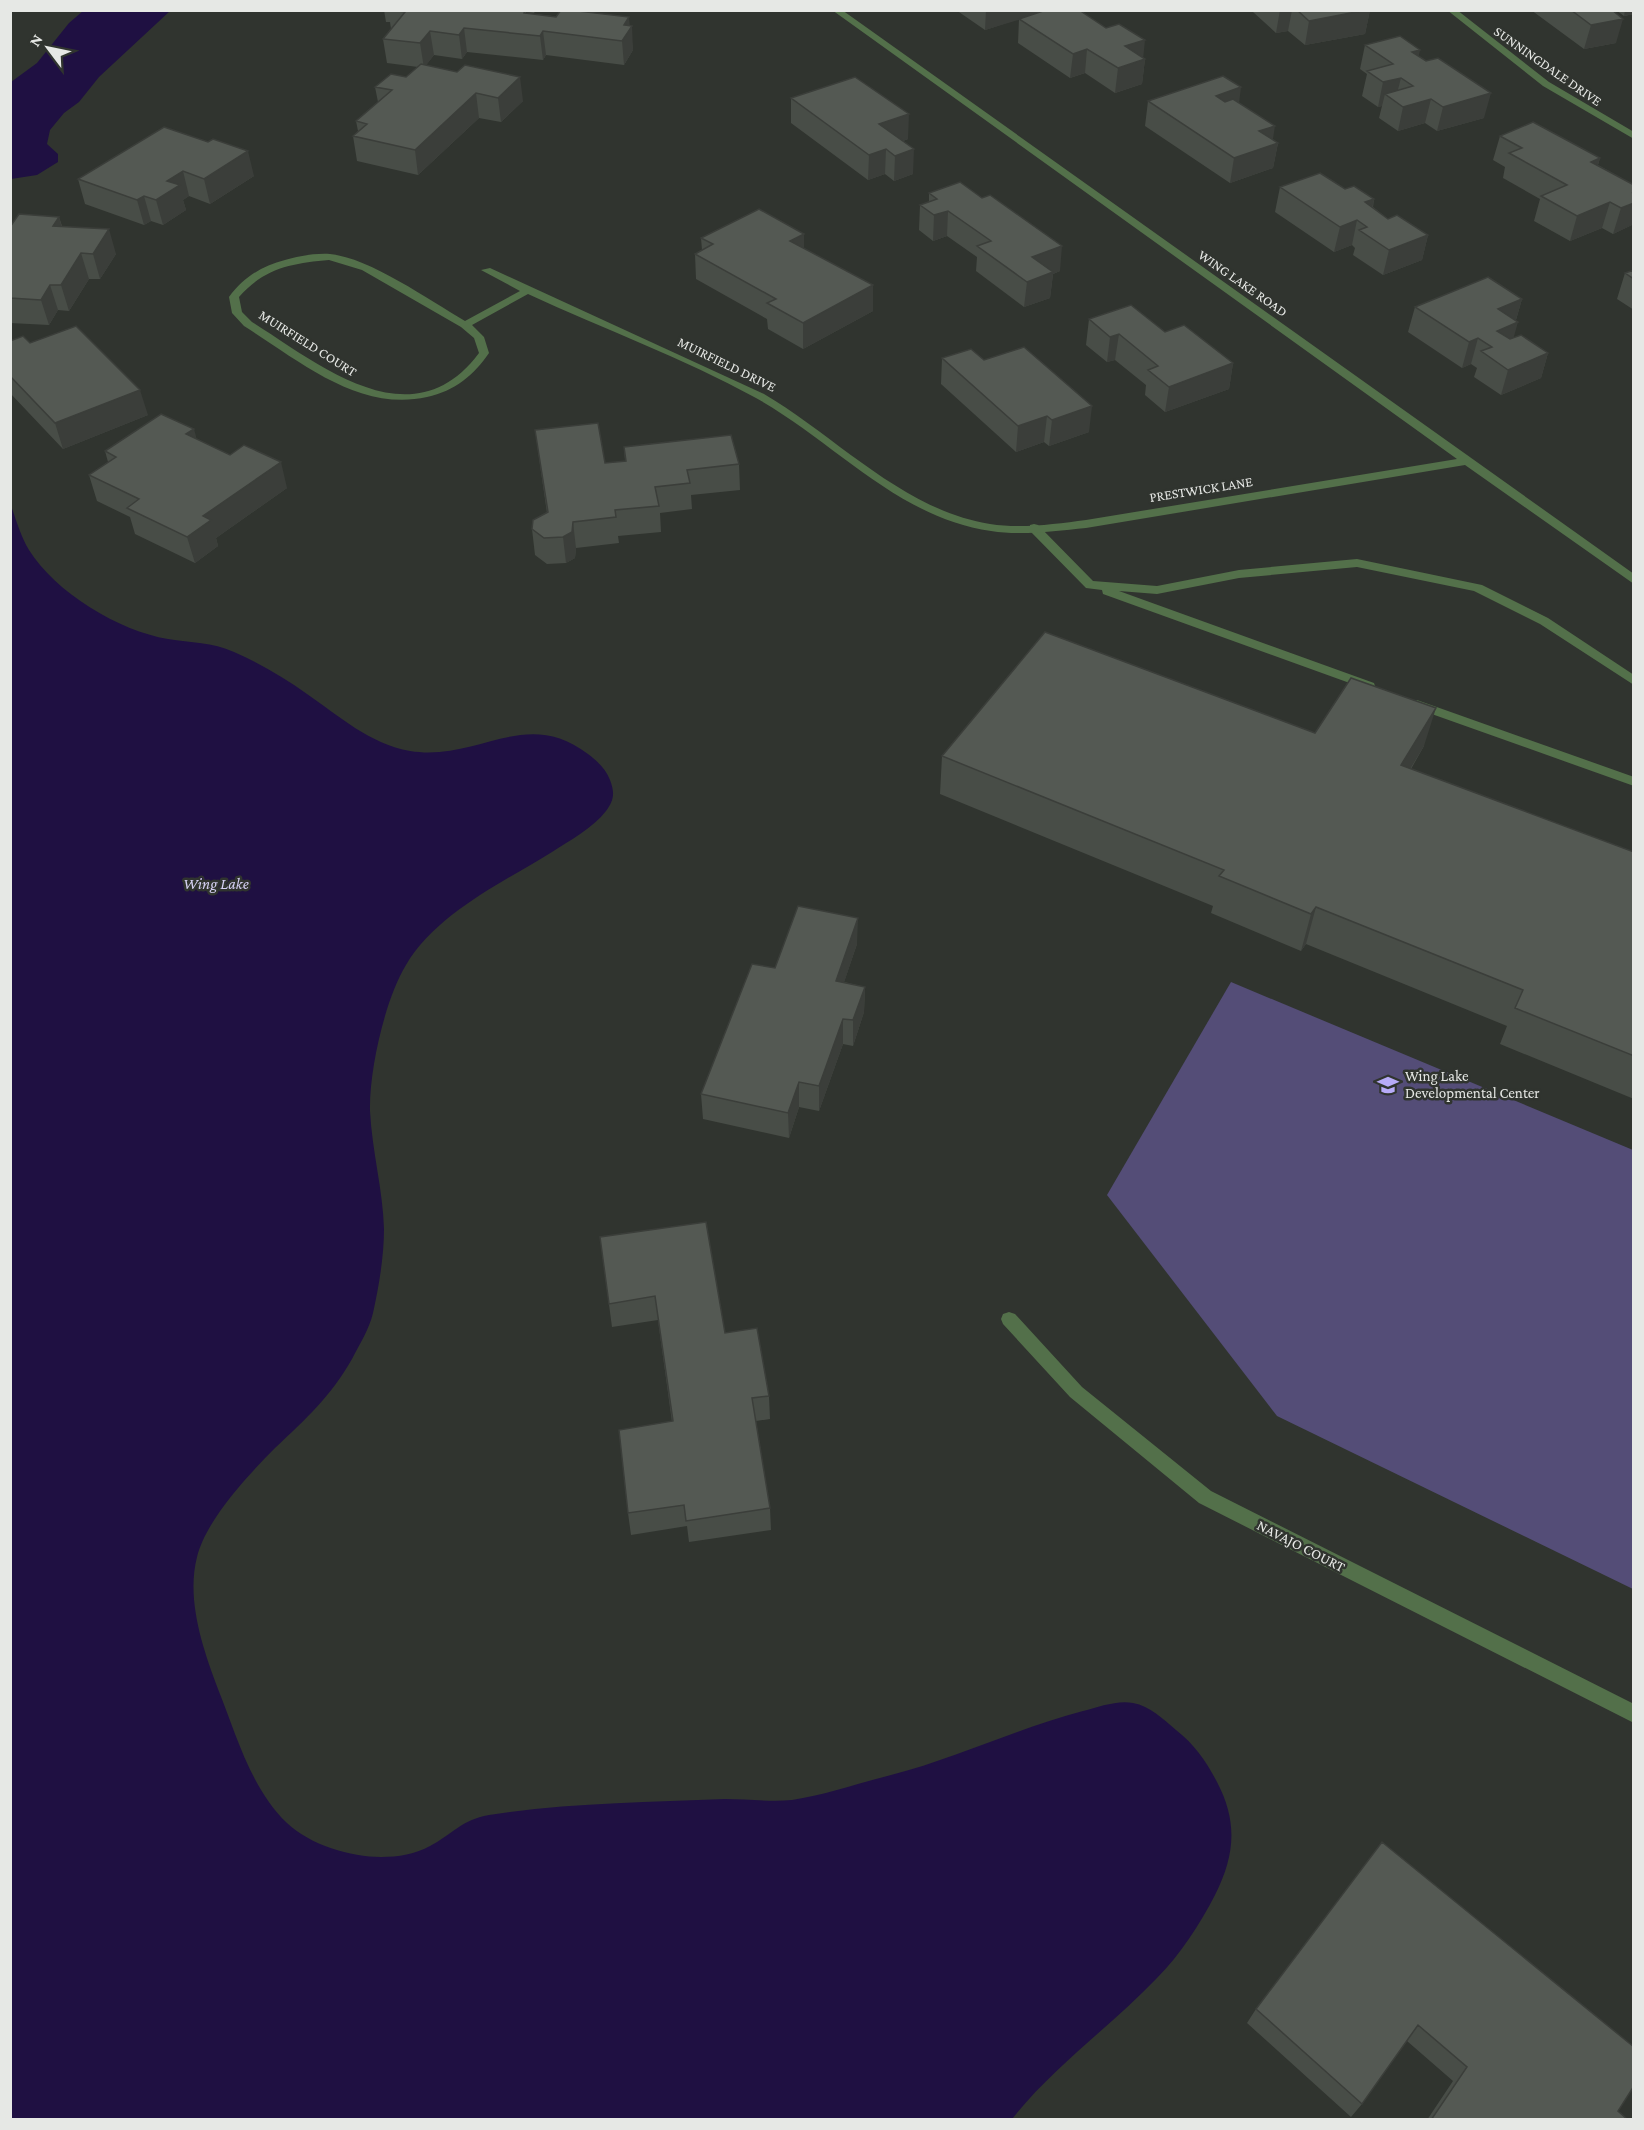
<svg xmlns="http://www.w3.org/2000/svg" width="1644" height="2130" font-family="'Crimson Pro',serif">
<style>
.green{fill:#544d77}
.water{fill:#1f1042}
.lines{fill:none;stroke-linecap:round;stroke-linejoin:round}
.lane{fill:#53704a;fill-rule:evenodd}
.street{fill:#53704a;fill-rule:evenodd}
.wall{fill:#484d47}
.shaded-wall{fill:#3b3e3a}
.building{fill:#545953;stroke:#3b3e3a;stroke-width:1.5}
.labels{text-anchor:middle;stroke-width:5;stroke-linejoin:round;paint-order:stroke}
.far-street-label{font-size:14px;fill:#e6e8e5;stroke:#30342f}
.poi-label{font-size:15px;fill:#e6e8e5;stroke:#30342f;text-anchor:start}
.street-label{font-size:15px;fill:#e6e8e5;stroke:#30342f}
.water-label{font-size:16px;font-style:italic;fill:#d4cff2;stroke:#30342f}
</style>
<rect width="100%" height="100%" fill="#30342f"/>
<path class="green" d="M1231,982l402,168v439l-356,-173 -170,-221z"/>
<path class="water" d="M83,11h87l-71,66 -20,25 -15,11 -14,17 -3,14 11,10v8l-21,13 -26,4v-97l26,-19 32,-40z
M10,503c6,16 10,32 19,47 26,42 90,81 139,89 23,4 44,3 66,13 25,11 51,26 73,42 32,22 63,50 103,57 68,11 115,-45 178,3 9,7 18,15 22,26 5,13 4,20 -4,31 -13,17 -37,30 -54,41 -50,31 -115,61 -146,113 -21,34 -37,106 -36,146 2,40 13,79 14,118 0,27 -5,57 -11,84 -4,17 -13,30 -21,46 -21,37 -46,60 -77,89 -27,27 -69,72 -78,109 -11,43 6,92 21,132 18,45 33,100 69,134 23,22 64,34 94,34 17,0 35,-3 49,-11 23,-12 31,-26 59,-31 78,-12 157,-13 236,-16 22,0 46,3 67,1 33,-5 67,-17 99,-25 66,-17 127,-47 192,-64 16,-4 34,-11 50,-8 17,3 30,16 43,27 19,15 30,31 41,52 21,40 18,73 -2,113 -15,29 -35,60 -58,83 -47,49 -103,88 -145,141h-1001z"/>
<g class="lines">
<path class="lane" d="M1034,524l4,1 55,56 64,5 82,-16 118,-11 125,26 66,33 86,57v10l-94,-61 -66,-33 -117,-24 -118,11 -82,16 -38,-3 255,92 1,3 -1,3 -5,1 -266,-96 -1,-4 -16,-2 -56,-57v-6z
M1417,700l217,77v9l-222,-79 -1,-3z"/>
<path class="street" d="M832,10h10l792,564v10l-169,-119 -379,63c-31,3 -64,8 -95,3 -93,-13 -156,-89 -235,-133 -73,-40 -152,-69 -228,-104l-56,31 12,12 5,16c-15,22 -34,38 -62,44 -69,15 -127,-36 -183,-71l-12,-13 -3,-16c14,-19 32,-31 56,-37 13,-4 31,-7 45,-6 40,4 99,46 135,67l55,-30 -39,-21 9,-2 274,126c73,43 139,116 226,130 31,5 65,0 96,-4l371,-61zM329,260l33,10 99,57 13,11 5,15c-67,90 -160,11 -227,-31l-10,-10 -3,-15c25,-29 54,-34 90,-37z
M1447,10h10l92,72 85,50v7l-91,-53z
M1009,1312l6,2 67,73 129,104 423,213v19l-435,-220 -129,-106 -67,-73 -2,-5 2,-5z"/>
</g>
<path class="wall" d="M384,10h152l-2,3 -8,-1v1l104,12 3,25 -9,15 -78,-10 -3,5 -76,-8 -5,7 -28,-4 -8,10 97,36 -22,21 -22,-4 -61,57 -61,-14 -4,-25 5,-5 -2,-10 22,-19 -3,-15 31,-10 12,-10 -31,-4 -4,-24 8,-10 -1,-7h-4z
M956,10h123l66,49 -3,25 -27,9 -30,-20 -15,5 -52,-35 1,-24 -34,11z
M1253,10h117l-5,24 -60,11 -17,-14 -12,2 -23,-21z
M1531,10h81l4,33 -32,6z
M1616,10h18v4l-10,2z
M1365,45l54,12 65,61 -47,13 -12,-8 -27,8 -19,-13 3,-12 -4,1 -16,-11 5,-22 -7,-5z
M791,98l117,41 -5,2 10,33 -19,7 -9,-7 -17,6 -77,-57z
M1148,101l91,2 34,37 5,3 -5,25 -43,15 -85,-57z
M1500,136l100,22 -2,7 36,20v39l-21,10 -11,-6 -32,13 -36,-20 6,-22 -37,-21 2,-11 -12,-7z
M208,142l46,34 -44,28 -21,-8 -6,4 3,10 -23,15 -12,-4 -7,4 -59,-21 -7,-25z
M1280,187l65,2 29,10 -1,8 15,12 40,16 -6,25 -39,15 -30,-20 2,-7 -3,-3 -18,7 -59,-40z
M929,193l131,78 -7,3 -3,24 -26,9 -48,-36 1,-14 -30,-21 -14,5 -14,-11 1,-25 9,-3z
M59,217l3,9 54,28 -16,25h-11l-20,32 -11,-1 -9,15 -39,-2v-96z
M701,238l103,11 69,62 -70,38 -35,-20 -1,-10 -71,-40 -1,-25 7,-4z
M1634,270v40l-17,-11 8,-26z
M1522,299l-6,21 -3,18 35,15 -7,25 -40,17 -27,-18 3,-9 -6,-4 -9,4 -54,-36 7,-25z
M1089,319l76,13 68,31 -4,26 -64,23 -20,-17 1,-10 -31,-25 -8,2 -21,-17z
M10,341l20,2 118,72 -85,34 -53,-56z
M942,358l42,2 105,72 -40,14 -5,-4 -28,10 -75,-68z
M535,430l70,33 20,-2 -1,-14 115,17 1,26 -49,5 1,14 -32,4 1,19 -43,4 1,7 -43,5 -1,10 -9,5 -19,1 -12,-9 -3,-26 15,-16z
M197,439l90,49 -71,50 2,8 -23,17 -60,-29 -5,-17 -33,-16 -8,-26 19,-13 -3,-11z
M1315,733l109,13 -13,23 223,83v247l-134,-55 7,-18 -201,-82 -5,7 -90,-38 2,-7 -273,-112 2,-38z
M857,944l-13,38 21,5 -1,25 -11,34 -10,-2 -24,67 -20,-4 -10,31 -86,-19 -2,-25 74,-126z
M600,1237l125,96 44,63 1,23 -14,2 14,87 1,22 -82,12 -2,-16 -56,9 -3,-22 44,-91 -14,-102 -46,7z
M1382,1842l236,269 10,9h-201l26,-39 -46,-40 -45,63 -11,13 -104,-94 9,-14z"/>
<path class="shaded-wall" d="M986,10h59v2l-60,18z
M1280,10h12l-4,21 -12,2z
M1366,10h4l-5,24 -60,11 4,-24z
M1625,10h9v4l-10,2z
M629,17l1,11 2,-2 1,24 -9,15 -2,-24 2,-16z
M1623,19l-7,24 -32,6 7,-24z
M464,28l3,24 -5,7 -3,-24z
M430,31l4,24 -10,13 -4,-25z
M543,31l3,24 -3,5 -3,-24z
M1145,40l-2,20 2,-1 -3,25 -27,9 3,-25 7,-22z
M1087,49l-2,24 -15,5 3,-24z
M1420,50l-5,24 -3,-22z
M520,77l3,24 -22,21 -3,-24z
M1401,78l-6,23 -10,-7 -3,12 -4,1 5,-25z
M1241,87l-3,25 -22,-16z
M476,93l3,25 -61,57 -3,-25z
M1491,93l-7,25 -47,13 6,-24z
M1431,99l-6,24 -27,8 5,-24z
M909,114l-1,25 -29,10v-25z
M1275,126l-3,19 6,-2 -5,25 -43,15 4,-25 25,-27z
M886,149l-1,25 -17,6 1,-25z
M914,149l-1,25 -19,7 1,-25z
M248,151l6,25 -44,28 -6,-25z
M1600,158l-8,25 -1,-21z
M183,171l6,25 -6,4 3,10 -23,15 -7,-25 11,-19z
M1634,192v32l-21,10 8,-26z
M144,196l7,25 -7,4 -7,-25z
M1374,199l-5,25 -4,-22z
M1610,202l-8,26 -32,13 7,-25z
M948,211l-1,25 -14,5 1,-26z
M59,217l7,25 -13,-16z
M1357,220l-5,25 -18,7 6,-25z
M109,229l7,25 -16,25 -7,-25z
M804,234v25l-14,-18z
M1428,235l-6,25 -39,15 6,-25z
M1062,246l-2,25 -7,3 -3,24 -26,9 3,-25 5,-25z
M81,253l8,26 -20,32 -8,-26z
M50,285l8,25 -9,15 -8,-25z
M873,285v26l-70,38v-26z
M1522,299l-7,24 3,-1 -7,25 -15,-14 2,-24z
M1119,334l-4,26 -8,2 3,-25z
M1478,338l-7,26 -9,4 7,-26z
M1548,353l-7,25 -40,17 7,-25z
M1233,363l-4,26 -64,23 4,-25z
M140,390l8,25 -85,34 -8,-26z
M1092,406l-3,26 -40,14 3,-26z
M1047,416l-3,26 -28,10 2,-26z
M194,429l7,26 -15,-21z
M281,462l6,26 -71,50 2,8 -23,17 -8,-26 16,-21z
M573,522l3,26 -1,10 -9,5 -3,-26z
M1436,708l-12,38 -34,56 11,-37z
M1316,907l-10,37 -5,7 10,-37z
M858,918l-1,26 -21,62v-25z
M865,987l-1,25 -11,34v-26z
M843,1019v25l-24,67v-25z
M799,1082v25l-10,31 -1,-25z"/>
<path class="building" d="M392,10h126l7,1 -1,2 32,4 5,-7h9l59,7 -5,8 8,1 -10,15 -79,-10 -3,5 -76,-8 -5,7 -29,-4 -10,12 -37,-4 22,-27z
M1046,10h33l27,18 13,-4 26,16 -20,6 20,13 -27,9 -31,-19 -14,5 -54,-35z
M1297,10h69l-57,11z
M1571,10h41l11,9 -32,6z
M1400,36l20,14 -8,2 14,9 12,-3 53,35 -48,14 -12,-8 -28,8 -18,-13 28,-8 -12,-8 -18,4 -16,-11 26,-7 -28,-19z
M421,64l36,8 8,-7 55,12 -22,21 -22,-5 -61,57 -62,-14 14,-12 -11,-3 36,-31 -17,-3 16,-13 15,3z
M1223,76l18,11 -25,9 9,6 8,-3 42,27 -16,5 19,12 -44,15 -86,-57z
M855,77l54,37 -30,10 35,25 -19,7 -9,-7 -17,6 -78,-57z
M1533,122l67,36 -9,4 43,23v7l-2,1h2v10l-13,5 -11,-6 -33,14 -36,-20 26,-11 -58,-32 13,-5 -22,-12z
M164,127l44,15 5,-3 35,12 -44,28 -21,-8 -16,10 13,4 -24,15 -12,-4 -7,4 -59,-21z
M1320,173l25,16 9,-3 20,13 -9,3 23,17 9,-4 31,20 -39,15 -30,-20 8,-3 -10,-7 -17,7 -60,-40z
M960,182l22,16 8,-3 72,51 -30,11 21,15 -26,10 -50,-36 14,-5 -43,-30 -14,4 -14,-10 17,-6 -8,-6z
M759,209l45,25 -14,7 83,44 -70,38 -36,-20 9,-4 -81,-45 18,-10 -12,-6z
M19,214l40,3 -6,9 56,3 -16,25 -12,-1 -20,32h-11l-9,15 -31,-2v-71z
M1634,270v9l-9,-6z
M1488,277l34,22 -24,10 20,13 -21,9 13,8 11,-4 27,18 -40,17 -27,-19 11,-4 -14,-9 -9,4 -54,-35z
M1131,305l34,27 19,-7 49,38 -64,24 -21,-17 10,-4 -39,-32 -9,3 -21,-18z
M76,326l64,64 -85,33 -45,-47v-35l13,-5 7,7z
M1024,347l68,59 -40,14 -5,-4 -29,10 -76,-68 29,-9 13,11z
M161,414l33,15 -8,5 44,21 14,-10 37,17 -78,54 8,4 -24,17 -60,-29 12,-9 -50,-24 27,-18 -11,-6z
M598,423l7,40 21,-2 -2,-14 107,-12 8,29 -52,6 3,13 -35,4 4,19 -44,4 1,7 -43,5 -1,10 -9,5 -19,1 -12,-9 1,-9 15,-8 -13,-82z
M1045,632l270,101 36,-55 85,30 -35,57 233,87v204l-119,-48 8,-18 -207,-83 -5,7 -92,-38 5,-6 -282,-114z
M798,906l60,12 -22,63 29,6 -12,33 -10,-1 -24,67 -20,-4 -11,31 -87,-19 51,-130 23,4z
M706,1222l19,111 32,-5 12,68 -17,2 18,110 -84,13 -2,-16 -56,8 -9,-83 54,-9 -18,-125 -46,8 -9,-67z
M1382,1842l252,205v39l-16,25 10,9h-197l36,-53 -49,-42 -56,79 -106,-95z"/>
<defs>
<symbol id="school-bare" viewBox="-9 -9 18 18"><path d="M0-5L7-2L0 1L-7-2ZM-4 1L0 2.5L4 1V4Q0 6-4 4Z" fill="#b7abf7" stroke="#30342f" stroke-width="2.5" paint-order="stroke"/></symbol>
</defs>
<g fill-rule="evenodd">
<use href="#school-bare" x="1373" y="1070" width="30" height="30"/>
</g>
<g class="labels">
<g class="far-street-label">
<text transform="translate(1548 66) rotate(35)" y="5">SUNNINGDALE DRIVE</text>
<text transform="translate(1243 283) rotate(35)" y="5">WING LAKE ROAD</text>
<text transform="translate(308 343) rotate(32)" y="5">MUIRFIELD COURT</text>
<text transform="translate(727 364) rotate(26)" y="5">MUIRFIELD DRIVE</text>
<text transform="translate(1201 489) rotate(-9)" y="5">PRESTWICK LANE</text>
</g>
<g class="poi-label">
<text x="1405" y="1081">Wing Lake<tspan x="1405" dy="17">Developmental Center</tspan></text>
</g>
<g class="street-label">
<text transform="translate(1301 1546) rotate(27)" y="5">NAVAJO COURT</text>
</g>
<g class="water-label">
<text x="216" y="889">Wing Lake</text>
</g>
</g>
<rect width="1644" height="2130" fill="none" stroke="#e6e8e5" stroke-width="24"/>
<g transform="translate(48 48) rotate(302)" stroke="#30342f" stroke-width="4.5" paint-order="stroke">
<path d="M0-4.5L10 22L0 15L-10 22Z" fill="#e6e8e5"/>
<text y="-9" font-size="16" font-weight="bold" text-anchor="middle" fill="#e6e8e5">N</text>
</g>
</svg>
